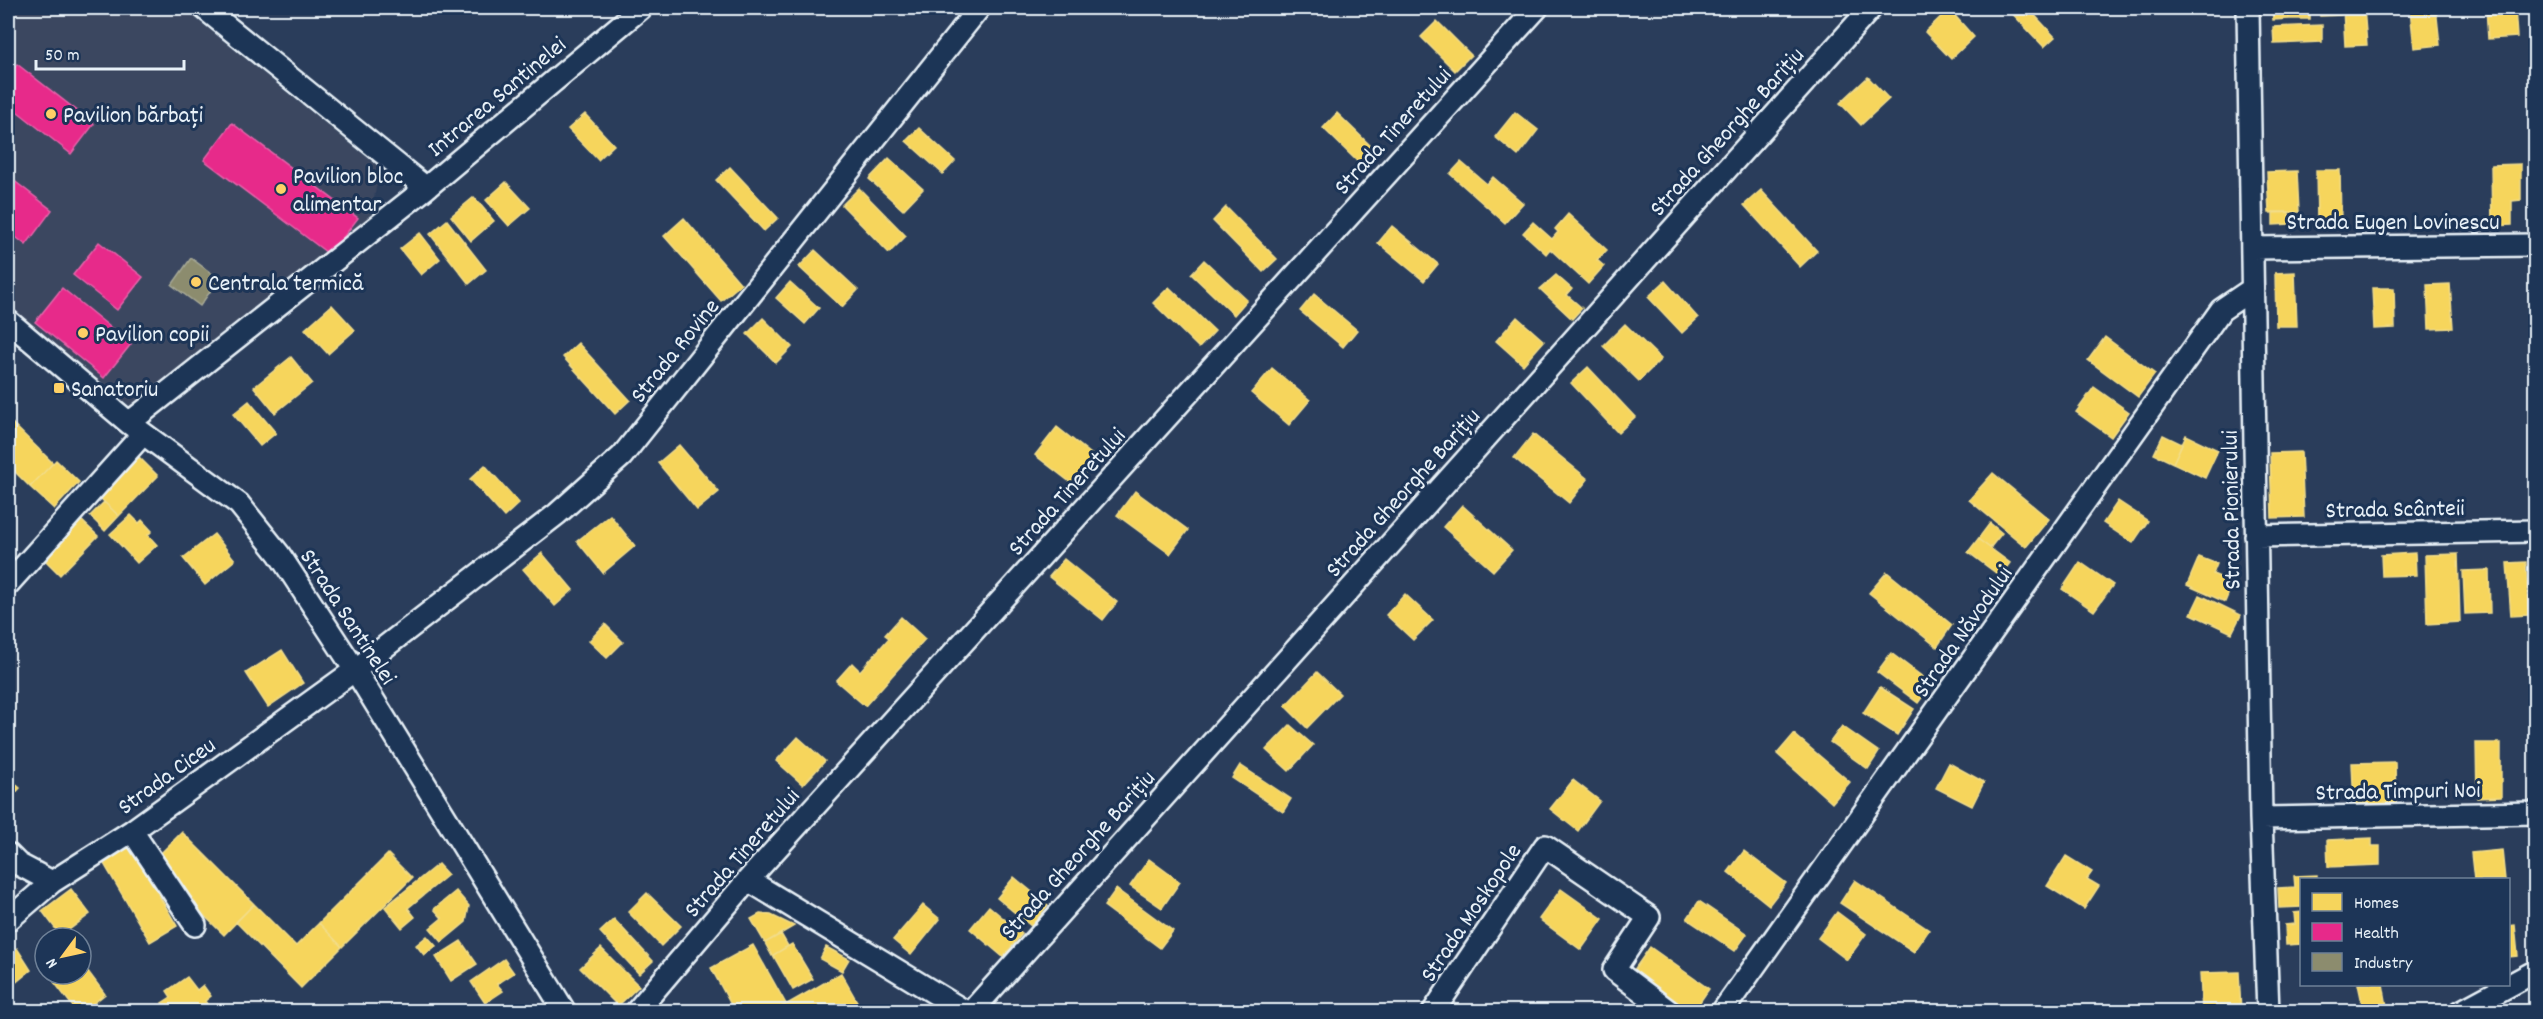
<svg xmlns="http://www.w3.org/2000/svg" width="2543" height="1019" font-family="Dekko,sans-serif">
<style>
.built{fill:#3a4760}
.homes{fill:#f6d55c;stroke:#f2dd8b;stroke-width:1.5}
.health{fill:#e7298a;stroke:#e765ab;stroke-width:1.5}
.industry{fill:#8c8c6e;stroke:#a8aa97;stroke-width:1.5}
.lines{fill:none;stroke-linecap:round;stroke-linejoin:round}
.minor-casing{stroke:#e8f1f8;stroke-width:26}
.minor{stroke:#1d3557;stroke-width:21}
.poi-dot{fill:#ffd166;stroke:#1d3557;stroke-width:2}
.labels{text-anchor:middle;stroke-width:6;stroke-linejoin:round;paint-order:stroke}
.street-label{font-size:24px;fill:#e8f1f8;stroke:#1d3557}
.poi-label{font-size:24px;fill:#e8f1f8;stroke:#1d3557;text-anchor:start}
</style>
<rect width="100%" height="100%" fill="#2a3d5b"/>
<filter id="ink" filterUnits="userSpaceOnUse"><feTurbulence type="fractalNoise" baseFrequency=".0167" numOctaves="2"/><feDisplacementMap in="SourceGraphic" scale="12" xChannelSelector="R" yChannelSelector="G"/><feConvolveMatrix kernelMatrix="1 2 1 2 8 2 1 2 1" color-interpolation-filters="sRGB"/></filter>
<g filter="url(#ink)">
<path class="built" d="M8,8h175l197,160 -12,61 -234,180 -126,-99z"/>
<path class="homes" d="M2007,8h21l27,29 -11,10z
M2272,8h16l1,11 -16,1z
M2288,8h22v11h-21z
M2319,8h21l1,7 -21,1z
M2343,8h21l3,37 -22,1z
M2436,8l4,37 -26,3 -4,-39z
M2486,8h29l2,29 -29,2z
M1949,9l25,28 -23,22 -26,-27z
M1437,21l34,34 -16,16 -34,-34z
M2322,25v17l-48,2 -1,-17z
M1868,77l21,22 -28,26 -21,-22z
M1515,112l23,18 -20,26 -23,-19z
M1337,113l38,37 -14,15 -38,-37z
M585,114l29,31 -16,15 -30,-31z
M919,128l36,33 -12,13 -37,-33z
M889,158l34,31 -20,21 -34,-31z
M1461,162l26,22 6,-7 30,26 -18,20 -55,-49z
M2521,164v36l-9,1v24l-20,1 -1,-61z
M730,167l48,51 -14,13 -48,-51z
M2316,170h24l1,52h-24z
M2297,171l2,41 -30,1 -2,-41z
M506,182l24,26 -21,18 -23,-26z
M859,188l47,48 -17,17 -47,-48z
M1761,190l56,61 -17,16 -56,-62z
M474,197l20,24 -23,20 -20,-25z
M1226,207l51,52 -14,13 -50,-51z
M2273,212h16l1,12 -17,1z
M1568,214l39,36 -10,10 7,6 -16,18 -38,-35 -4,5 -23,-21 10,-11 19,17 6,-7 -3,-3z
M684,218l57,66 -20,17 -57,-65z
M447,220l39,50 -17,14 -39,-50z
M1392,226l46,38 -14,17 -46,-38z
M420,233l20,26 -19,16 -21,-26z
M815,250l43,40 -16,17 -43,-40z
M1204,260l43,40 -13,15 -43,-41z
M2295,272l2,54h-21l-1,-53z
M1556,275l16,14 -5,6 15,13 -10,11 -32,-30z
M1665,281l33,37 -16,15 -34,-36z
M790,282l29,26 -14,16 -29,-26z
M2450,284l3,44 -24,1 -2,-44z
M1169,287l46,44 -16,17 -46,-45z
M2372,288h22l1,40 -21,1z
M1314,294l43,36 -14,17 -43,-36z
M332,305l23,25 -27,24 -23,-25z
M1517,317l27,24 -21,24 -27,-24z
M763,318l29,29 -16,16 -29,-29z
M1625,324l36,35 -22,22 -36,-35z
M2105,337l50,37 -17,23 -50,-37z
M578,343l52,57 -15,14 -52,-57z
M291,357l21,26 -37,30 -21,-26z
M1588,367l47,50 -17,16 -47,-50z
M1272,368l38,32 -21,25 -38,-32z
M2094,387l35,25 -18,25 -35,-25z
M249,401l27,32 -16,13 -27,-32z
M8,419l45,44 -23,24 -22,-22z
M1057,427l39,31 -21,28 -40,-31z
M1533,434l55,45 -19,24 -55,-45z
M2163,435l19,9 -9,19 -19,-9z
M2186,435l32,15 -13,28 -32,-15z
M679,445l40,47 -22,18 -39,-47z
M2301,452l3,65 -32,1 -2,-65z
M139,457l19,19 -39,40 -19,-18z
M56,460l23,22 -25,27 -24,-22z
M485,465l34,38 -15,14 -34,-38z
M1993,473l56,46 -23,28 -57,-47z
M1135,491l53,39 -18,24 -53,-39z
M2118,501l30,20 -15,22 -30,-20z
M104,502l15,14 -14,15 -15,-15z
M1462,505l50,45 -19,21 -50,-44z
M131,515l8,8 3,-3 10,11 -4,4 9,10 -20,18 -27,-29z
M610,515l25,31 -32,27 -26,-32z
M80,519l18,17 -38,39 -17,-17z
M1990,523l12,10 -12,15 -12,-9z
M214,534l21,26 -30,25 -22,-27z
M1978,539l32,24 -10,13 -32,-24z
M542,553l31,37 -18,16 -32,-37z
M2415,553l1,22 -34,1 -1,-21z
M2458,554l2,68 -33,2 -2,-69z
M2199,557l18,7 -4,10 20,9 -8,19 -38,-17z
M1064,559l53,43 -14,18 -54,-43z
M2080,562l33,23 -19,26 -32,-22z
M2526,562l3,53 -18,1 -4,-53z
M2489,570l1,43 -25,1 -2,-43z
M1887,572l65,53 -15,22 -68,-54z
M1405,594l28,26 -20,20 -27,-25z
M2200,595l41,20 -9,18 -41,-19z
M901,617l24,22 -60,67 -29,-25 16,-18 8,8 29,-33 -4,-3z
M605,624l18,18 -16,16 -18,-17z
M282,650l21,33 -35,24 -22,-34z
M1891,653l41,31 -14,19 -41,-31z
M1317,672l23,22 -33,34 -22,-22z
M1880,687l34,22 -17,26 -34,-22z
M1290,725l23,20 -24,26 -23,-21z
M1842,726l37,26 -11,17 -38,-27z
M1794,734l56,48 -18,21 -55,-49z
M798,737l27,24 -22,24 -27,-24z
M2476,743h25v54l-24,1z
M2395,762l1,44 -42,1 -2,-44z
M1949,763l35,19 -12,24 -36,-18z
M1240,765l51,34 -8,13 -51,-34z
M8,777l12,11 -12,13z
M1573,780l27,21 -22,30 -28,-22z
M182,832l72,72 -30,31 -53,-52 5,-5 -20,-20z
M2372,838v8h8v19l-52,2 -1,-27z
M130,846l47,80 -27,16 -47,-80z
M2502,850l3,30h-31l-3,-27z
M1744,851l42,32 -17,22 -41,-33z
M388,854l24,24 -70,69 -23,-24z
M2066,856l26,16 -5,7 12,7 -15,23 -37,-23z
M1149,859l31,23 -18,26 -32,-22z
M438,864l10,11 -40,33 7,9 -13,11 -17,-21z
M2317,875v5h-15v27l-23,1 -1,-20 17,-1 -1,-11z
M1014,877l34,28 -17,21 -34,-28z
M1855,880l74,50 -15,22 -74,-49z
M71,889l19,25 -29,22 -19,-25z
M1116,889l57,42 -13,17 -56,-42z
M1561,889l42,30 -22,31 -42,-31z
M456,891l13,15 -3,16 -24,20 -12,-14 12,-10 -8,-9z
M647,893l34,33 -20,20 -33,-34z
M1699,901l48,33 -12,17 -48,-32z
M254,904l42,42 23,-23 23,24 -41,41 -65,-66z
M923,905l17,14 -29,36 -18,-15z
M989,906l33,28 -19,23 -33,-28z
M1837,912l29,22 -19,26 -29,-22z
M2302,912v32l-16,1 -1,-20 10,-1 -1,-11z
M760,914l11,1 23,11 -29,17 -14,-24z
M614,919l39,42 -14,13 -39,-42z
M2515,925l3,31 -10,1v-31z
M781,934l7,12 -16,10 -7,-13z
M12,935l2,15 3,-2 14,22 -23,19v-50z
M427,936l9,10 -12,9 -8,-10z
M461,941l16,23 -26,17 -15,-24z
M792,944l21,35 -20,11 -20,-35z
M753,945l33,59 -13,8h-38l-24,-44z
M826,947l23,12 -7,12 -22,-12z
M1650,947l59,42 -16,23h-15l-49,-35z
M601,948l38,38 -21,20 -38,-38z
M504,959l10,14 -17,11 6,7 -18,12 -14,-21z
M81,962l24,32 -22,18h-6l-23,-30 11,-8h16z
M2239,972l2,40h-39l-2,-39z
M841,973l22,39h-90l39,-22z
M187,977l10,13 6,-5 8,11 -6,5 7,11h-44l-6,-9 9,-6 -4,-6z
M2358,984h25l5,28h-24z"/>
<path class="health" d="M17,64l77,60 -23,30 -63,-50v-28z
M232,123l126,95 -28,37 -126,-95z
M8,176l44,34 -26,35 -18,-14z
M99,242l44,35 -26,33 -44,-35z
M62,288l69,56 -27,34 -69,-56z"/>
<path class="industry" d="M191,258l28,21 -19,27 -28,-21z"/>
<g class="lines">
<defs>
<path id="minor" d="M204,8l222,180
M2248,8l13,810 7,194
M2252,248l284,-3
M8,321l121,102 110,81 40,50 76,116 210,342
M129,423l297,-235 215,-180
M2256,536l280,-5
M8,584l135,-150
M2261,818l275,-5
M132,831l63,94
M8,854l10,10 34,18
M748,880l218,132
M8,920l44,-38 80,-51 223,-161 202,-156 65,-58 357,-448
M636,1012l112,-132 789,-872
M971,1012l900,-1004
M1433,1012l112,-166 104,71 -35,53 56,42
M1722,1012l499,-702 31,-21
M2460,1012l76,-41"/>
</defs>
<use href="#minor" class="minor-casing"/>
<use href="#minor" class="minor"/>
</g>
</g>
<g class="poi-dot">
<circle cx="51" cy="114" r="6"/>
<circle cx="281" cy="189" r="6"/>
<circle cx="196" cy="282" r="6"/>
<circle cx="83" cy="333" r="6"/>
<rect x="53" y="382" width="12" height="12" rx="3"/>
</g>
<g class="labels">
<g class="street-label">
<text transform="translate(496 96) rotate(-40)" y="8">Intrarea Santinelei</text>
<text transform="translate(1392 130) rotate(-48)" y="8">Strada Tineretului</text>
<text transform="translate(1726 131) rotate(-48)" y="8">Strada Gheorghe Barițiu</text>
<text x="2393" y="229">Strada Eugen Lovinescu</text>
<text transform="translate(674 350) rotate(-51)" y="8">Strada Rovine</text>
<text transform="translate(1066 491) rotate(-48)" y="8">Strada Tineretului</text>
<text transform="translate(1402 492) rotate(-48)" y="8">Strada Gheorghe Barițiu</text>
<text transform="translate(2395 508) rotate(-1)" y="8">Strada Scânteii</text>
<text transform="translate(2230 510) rotate(-91)" y="8">Strada Pionierului</text>
<text transform="translate(349 616) rotate(57)" y="8">Strada Santinelei</text>
<text transform="translate(1962 631) rotate(-55)" y="8">Strada Năvodului</text>
<text transform="translate(166 775) rotate(-36)" y="8">Strada Ciceu</text>
<text transform="translate(2398 790) rotate(-1)" y="8">Strada Timpuri Noi</text>
<text transform="translate(741 852) rotate(-49)" y="8">Strada Tineretului</text>
<text transform="translate(1077 854) rotate(-48)" y="8">Strada Gheorghe Barițiu</text>
<text transform="translate(1470 912) rotate(-56)" y="8">Strada Moskopole</text>
</g>
<g class="poi-label">
<text x="63" y="122">Pavilion bărbați</text>
<text x="293" y="183">Pavilion bloc<tspan x="293" dy="28">alimentar</tspan></text>
<text x="208" y="290">Centrala termică</text>
<text x="95" y="341">Pavilion copii</text>
<text x="71" y="396">Sanatoriu</text>
</g>
</g>
<rect width="2543" height="1019" fill="none" stroke="#1d3557" stroke-width="30"/>
<rect x="15" y="15" width="2513" height="989" fill="none" stroke="#e8f1f8" stroke-width="2" filter="url(#ink)"/>
<rect x="2300" y="878" width="210" height="108" fill="#1d3557" stroke="#6e8097" stroke-width="1.5"/>
<rect x="2312" y="893" width="30" height="18" fill="#f6d55c" stroke="#6e8097" stroke-width="1.5"/>
<text x="2354" y="908" font-size="18" fill="#e8f1f8">Homes</text>
<rect x="2312" y="923" width="30" height="18" fill="#e7298a" stroke="#6e8097" stroke-width="1.5"/>
<text x="2354" y="938" font-size="18" fill="#e8f1f8">Health</text>
<rect x="2312" y="953" width="30" height="18" fill="#8c8c6e" stroke="#6e8097" stroke-width="1.5"/>
<text x="2354" y="968" font-size="18" fill="#e8f1f8">Industry</text>
<g transform="translate(63 956) rotate(237)"><circle r="28" fill="#1d3557" stroke="#6e8097" stroke-width="1.5"/>
<path d="M0-4.5L10 22L0 15L-10 22Z" fill="#ffd166"/>
<text y="-9" font-size="16" font-weight="bold" text-anchor="middle" fill="#e8f1f8">N</text>
</g>
<path d="M36 60v9h148v-9" fill="none" stroke="#e8f1f8" stroke-width="3"/>
<text x="45" y="60" font-size="18" fill="#e8f1f8" stroke="#1d3557" stroke-width="4.5" paint-order="stroke">50 m</text>
</svg>
